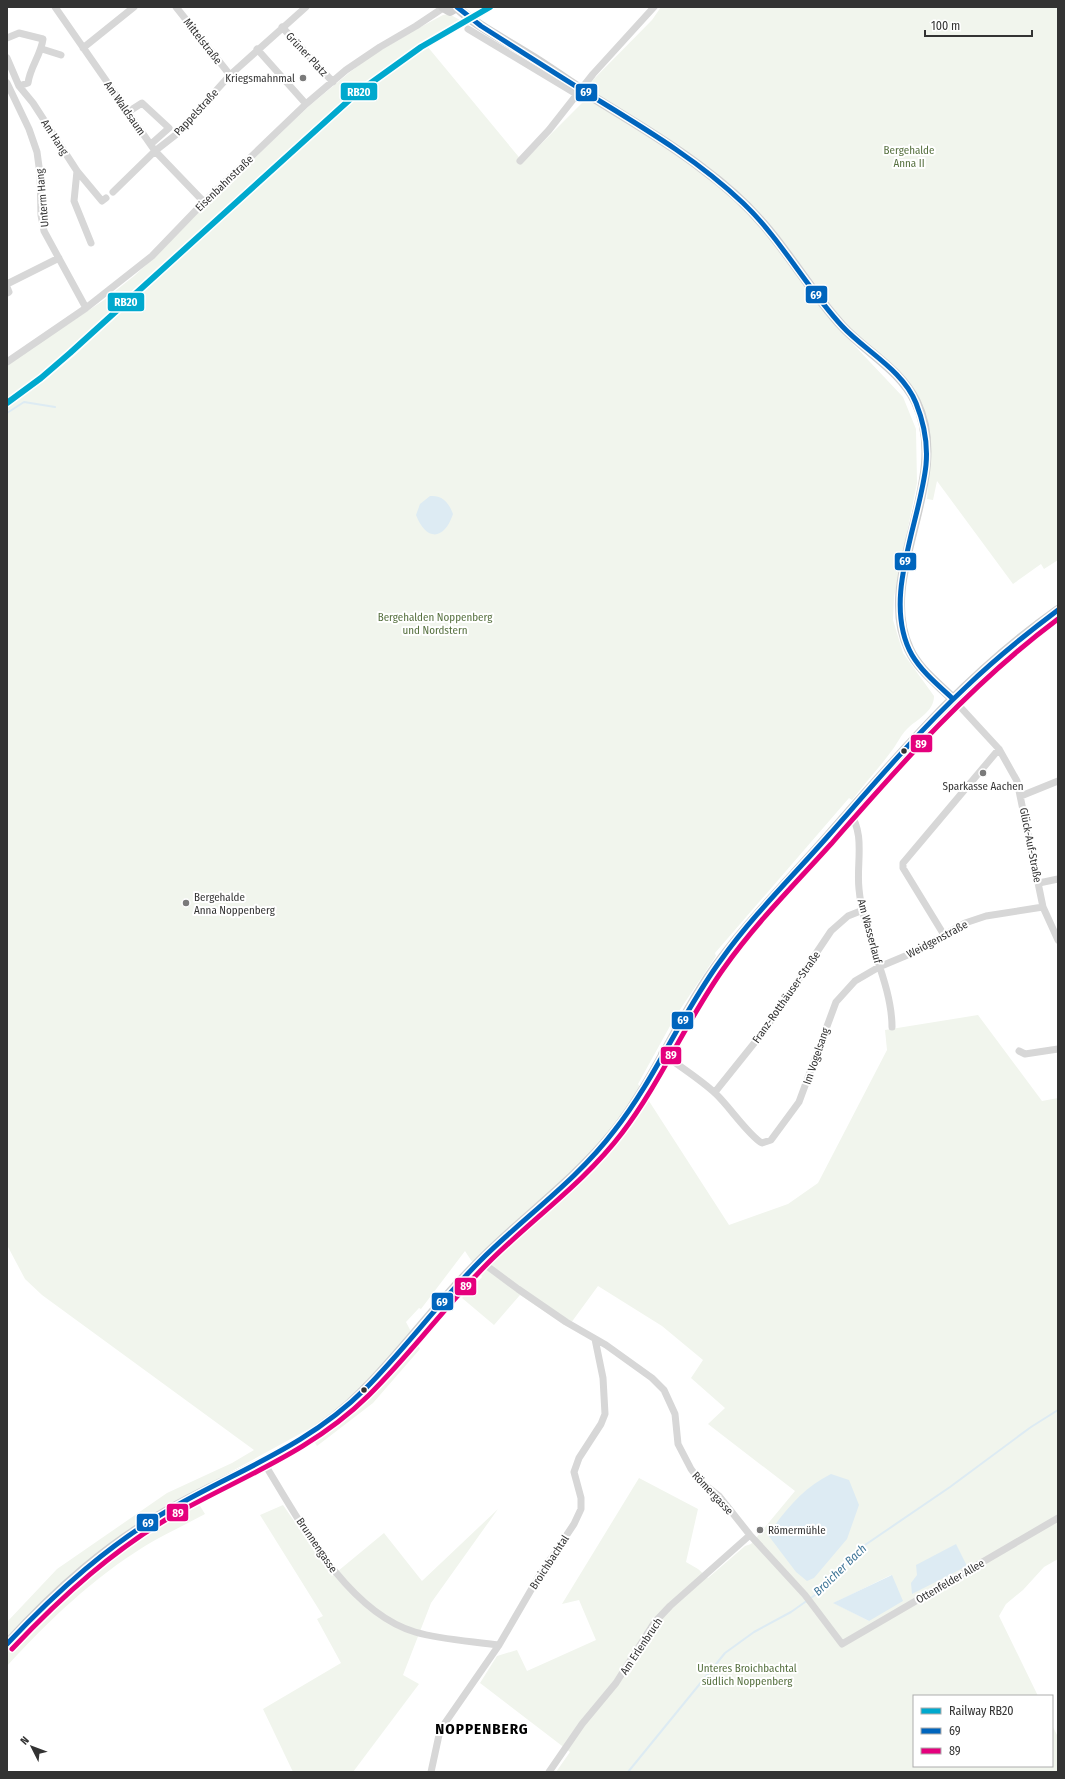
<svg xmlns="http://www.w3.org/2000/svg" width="1065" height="1779" font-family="'Fira Sans Condensed',sans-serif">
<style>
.green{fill:#f1f5ed;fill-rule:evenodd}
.water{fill:#ddebf3}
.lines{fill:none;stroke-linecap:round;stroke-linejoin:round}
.stream{stroke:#ddebf3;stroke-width:2}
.street{stroke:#d7d7d7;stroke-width:7}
.secondary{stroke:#d0d0d0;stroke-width:10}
.bus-1-casing{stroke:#fff;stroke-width:8}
.bus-2-casing{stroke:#fff;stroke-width:8}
.bus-1{stroke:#0065bd;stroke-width:5}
.bus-2{stroke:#e5007d;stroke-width:5}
.rail-1-casing{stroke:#fff;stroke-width:9}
.rail-1{stroke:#00a9ce;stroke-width:6}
.poi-dot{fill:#7a7a7a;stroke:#fff;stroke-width:1.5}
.bus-dot{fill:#333;stroke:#fff;stroke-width:1.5}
.labels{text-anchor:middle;stroke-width:4;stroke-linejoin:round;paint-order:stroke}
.street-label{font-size:11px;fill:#333;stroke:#fff}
.poi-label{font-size:11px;fill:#333;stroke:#fff;text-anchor:start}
.park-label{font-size:11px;fill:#56703f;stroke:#fff}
.water-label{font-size:12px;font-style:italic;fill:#3f7597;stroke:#fff}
.district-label{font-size:15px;font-weight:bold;letter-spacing:1px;fill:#000;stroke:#fff}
.line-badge{stroke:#fff;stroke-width:1.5}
.badge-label{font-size:11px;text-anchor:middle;font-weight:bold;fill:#fff}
</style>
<rect width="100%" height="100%" fill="#fff"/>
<path class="green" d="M661,7h397v553l-14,9 -3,-5 -28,20 -76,-103 -4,19 -6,-1 3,-38 -10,-58 -76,-81 -78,-103 -35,-34 -24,-19 -122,-78 67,-68z
M449,14l11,6 -55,33 -72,56 -294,266 -32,24v-34l97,-65 30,-24 23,-21 42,-44 109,-104 42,-35 24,-18 43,-25 26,-14z
M427,46l96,116 64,-64 140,89 48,57 61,82 67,71 13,32 1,54 -23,114 -1,23 10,33 31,43c0,16 -17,23 -27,33 -6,6 -9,13 -14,20 -13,18 -28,34 -41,51l-3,-2 -134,155 1,3 -41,61 -37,67 91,141 59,-21 30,-21 69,-133 -2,-20 93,-15 64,86 16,-3v461l-14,8 -21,23 -17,14 -7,12 39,80h-124v70h138v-41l6,12v35h-502l14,-20 -90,-69 17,-27 20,-6 10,21 69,-31 -17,-40 -17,4 77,-126 59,31 -12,53 12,7 10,9 37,-32 6,-2 44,-53 -87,-67 17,-16 -34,-30 12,-18 -41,-34 -64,-40 -30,41 -48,-32 -26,30 -32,-27 20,-21 -17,-26 -44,58 -2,-1 -13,14 14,27 -47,54 -56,43 -10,-16 -115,63 13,21c-20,11 -40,20 -60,32 -52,32 -97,75 -138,120v-44l50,-53 110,-76 65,-30 22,-13 -212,-155 -17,-16 -18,-34v-838l37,-26 30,-25 263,-242 42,-35zM891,1575l-22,46 -35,-18z
M283,1505l49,71 52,-43 38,48 76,-72 -67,94 -28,72 16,9 -66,88h-60l-30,-63 78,-46 -24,-44 6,-3 -63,-101z"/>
<path class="water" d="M430,496c13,-1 19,7 23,18 -9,27 -27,27 -37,1l4,-11z
M831,1474l18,6 10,25 -12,34 -33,39 -7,3 -11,-9 -28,-37c17,-25 36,-48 63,-61z
M956,1544l11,22 -55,28 -1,-11 6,-8 -1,-10z
M892,1575l11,26 -34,20 -36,-18z"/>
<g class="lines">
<path class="stream" d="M7,413l17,-11 31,5
M628,1772l97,-119 29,-21 37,-20 24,-17 50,-50 85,-58 81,-60 27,-17"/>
<path class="street" d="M55,7l100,144 49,51
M176,7l54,68
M282,27l51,55
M468,29l110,66
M7,38l12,-5 24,6c-2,16 -13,28 -15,44l-9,3
M83,48l51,-41
M42,49l19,6
M257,49l49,55
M7,58l12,28 14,17 44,68 25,30 4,-3
M7,83l22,46 8,23 3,22 1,41 3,16 42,77
M128,112l14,-9 27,25 -18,16
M520,161l29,-31 44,-56 61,-67
M77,171l-3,30 17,42
M113,192l42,-41 23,-18 52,-58 76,-68
M7,284l52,-26
M7,287l2,5 -2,1
M7,362l79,-54 66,-52 52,-54 102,-98 40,-34 34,-23 36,-21 27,-18
M952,698l47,51 18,32 26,126 15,33
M1021,796l37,-15
M849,812c17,22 7,51 10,77 4,45 33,94 33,138
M1039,883l19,-4
M944,935l-41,-67v-5l96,-114
M1019,1051l6,3 33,-5
M662,1053c18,14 38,26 54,41 13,12 33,42 46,49l9,-3 28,-38 37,-100 19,-21 24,-14 38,-16 48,-28 21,-7 57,-9
M715,1092l49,-61 67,-100 17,-15 15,-6
M482,1259l5,7 31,23 48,33 40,23 46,33 12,12 11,24 3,30 13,25 9,12 19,15 31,39 55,60 37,49 216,-126
M264,1463c35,57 83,149 151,169 27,8 56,9 84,13
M431,1772l8,-37 6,-12 54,-78 39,-67 36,-54 7,-15v-11l-7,-26 5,-14 22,-34 4,-10 -2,-36 -8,-39
M549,1772l33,-48 34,-41 38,-60 16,-17 80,-71"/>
<path class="secondary" d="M443,7l7,4 7,-4
M457,7c16,17 50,34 70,47 19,11 36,24 55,36 40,26 83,49 121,79 22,16 44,36 62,57 27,32 49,69 77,100 24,26 58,43 74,76 38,78 -42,173 -7,247 9,20 28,34 43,49
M7,1644c50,-55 101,-100 167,-137 69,-38 133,-58 190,-117 39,-39 71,-84 110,-123 45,-47 99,-84 140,-135 37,-47 61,-104 94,-154 34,-51 80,-96 121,-143 73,-83 137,-160 229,-225"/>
<defs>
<path id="bus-1" d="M457,7l24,19c41,26 81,52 122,77 49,30 98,60 140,100 38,36 63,84 99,123 23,25 61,44 74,77 8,20 12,41 10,62 -6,58 -45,135 -14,190 10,17 26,30 40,43
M7,1644c50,-53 103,-101 167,-137 67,-38 135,-62 191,-118 40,-40 74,-87 115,-128 44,-44 96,-80 134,-130 42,-53 67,-117 107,-171 32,-45 72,-84 108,-125 44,-50 88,-102 137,-148 29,-28 60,-53 92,-77"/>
<path id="bus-2" d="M12,1649c50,-53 103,-101 167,-137 67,-37 134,-62 189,-116 43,-42 78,-91 120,-133 44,-44 96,-80 134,-130 39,-51 64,-112 102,-165 31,-44 70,-83 107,-124 71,-81 140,-160 227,-225"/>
</defs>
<use href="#bus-1" class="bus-1-casing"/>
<use href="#bus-2" class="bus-2-casing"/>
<use href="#bus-1" class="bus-1"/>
<use href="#bus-2" class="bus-2"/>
<defs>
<path id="rail-1" d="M7,403l34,-25 29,-25 287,-260 64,-46 69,-40"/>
</defs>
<use href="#rail-1" class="rail-1-casing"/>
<use href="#rail-1" class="rail-1"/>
</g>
<g class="poi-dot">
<circle cx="303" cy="78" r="4"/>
<circle cx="983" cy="773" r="4"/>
<circle cx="186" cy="903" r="4"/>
<circle cx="760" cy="1530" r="4"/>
</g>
<g class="bus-dot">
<circle cx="904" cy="751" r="3.5"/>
<circle cx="364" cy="1390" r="3.5"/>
</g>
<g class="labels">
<g class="street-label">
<text transform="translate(203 41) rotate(52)" y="4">Mittelstraße</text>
<text transform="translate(307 54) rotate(47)" y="4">Grüner Platz</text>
<text transform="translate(125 108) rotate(55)" y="4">Am Waldsaum</text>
<text transform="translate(196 112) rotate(-47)" y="4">Pappelstraße</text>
<text transform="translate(55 137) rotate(57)" y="4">Am Hang</text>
<text transform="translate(224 183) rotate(-44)" y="4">Eisenbahnstraße</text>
<text transform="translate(42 198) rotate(-95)" y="4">Unterm Hang</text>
<text transform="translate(1031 845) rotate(79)" y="4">Glück-Auf-Straße</text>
<text transform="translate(870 931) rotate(75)" y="4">Am Wasserlauf</text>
<text transform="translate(937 939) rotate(-28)" y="4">Weidgenstraße</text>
<text transform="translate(786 997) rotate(-55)" y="4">Franz-Rotthäuser-Straße</text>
<text transform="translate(816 1056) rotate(-71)" y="4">Im Vogelsang</text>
<text transform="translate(713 1493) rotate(47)" y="4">Römergasse</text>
<text transform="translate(317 1545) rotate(56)" y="4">Brunnengasse</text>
<text transform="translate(549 1562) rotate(-57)" y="4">Broichbachtal</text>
<text transform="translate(950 1581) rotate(-30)" y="4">Ottenfelder Allee</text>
<text transform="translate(641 1646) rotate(-56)" y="4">Am Erlenbruch</text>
</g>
<g class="poi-label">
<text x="295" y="82" text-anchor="end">Kriegsmahnmal</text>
<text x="983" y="790" text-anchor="middle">Sparkasse Aachen</text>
<text x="194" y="901">Bergehalde<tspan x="194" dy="13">Anna Noppenberg</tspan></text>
<text x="768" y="1534">Römermühle</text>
</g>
<g class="park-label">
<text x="909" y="154">Bergehalde<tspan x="909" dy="13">Anna II</tspan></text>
<text x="435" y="621">Bergehalden Noppenberg<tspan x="435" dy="13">und Nordstern</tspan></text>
<text x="747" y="1672">Unteres Broichbachtal<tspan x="747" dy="13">südlich Noppenberg</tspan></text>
</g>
<g class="water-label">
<text transform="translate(840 1570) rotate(-44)" y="4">Broicher Bach</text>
</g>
<g class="district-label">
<text x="482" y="1734">NOPPENBERG</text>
</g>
</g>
<g class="line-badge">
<rect x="340" y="82" width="38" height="19" rx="4" fill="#00a9ce"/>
<rect x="575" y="83" width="23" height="19" rx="4" fill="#0065bd"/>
<rect x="805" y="285" width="23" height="19" rx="4" fill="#0065bd"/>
<rect x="107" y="292" width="38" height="20" rx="4" fill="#00a9ce"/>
<rect x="894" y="552" width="23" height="19" rx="4" fill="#0065bd"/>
<rect x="910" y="734" width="23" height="19" rx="4" fill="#e5007d"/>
<rect x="671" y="1011" width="23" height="19" rx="4" fill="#0065bd"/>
<rect x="660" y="1046" width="22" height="19" rx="4" fill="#e5007d"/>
<rect x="454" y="1277" width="23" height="19" rx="4" fill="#e5007d"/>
<rect x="431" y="1292" width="23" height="19" rx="4" fill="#0065bd"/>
<rect x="166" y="1503" width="23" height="19" rx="4" fill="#e5007d"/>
<rect x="136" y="1513" width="23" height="19" rx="4" fill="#0065bd"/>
</g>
<g class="badge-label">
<text x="359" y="96">RB20</text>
<text x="586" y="96">69</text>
<text x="816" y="299">69</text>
<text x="126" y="306">RB20</text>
<text x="905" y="565">69</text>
<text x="921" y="748">89</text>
<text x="683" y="1024">69</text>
<text x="671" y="1059">89</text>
<text x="466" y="1290">89</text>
<text x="442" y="1306">69</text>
<text x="178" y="1517">89</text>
<text x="148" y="1527">69</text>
</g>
<rect width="1065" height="1779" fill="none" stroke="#333333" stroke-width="16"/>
<rect x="913" y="1695" width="140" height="72" fill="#ffffff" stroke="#adadad"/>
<rect x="921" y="1708" width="20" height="6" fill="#00a9ce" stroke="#adadad"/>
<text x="949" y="1715" font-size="12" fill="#333333">Railway RB20</text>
<rect x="921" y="1728" width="20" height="6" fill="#0065bd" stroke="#adadad"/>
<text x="949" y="1735" font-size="12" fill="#333333">69</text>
<rect x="921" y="1748" width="20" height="6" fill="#e5007d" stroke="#adadad"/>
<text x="949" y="1755" font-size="12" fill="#333333">89</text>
<g transform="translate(32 1747) rotate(312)" stroke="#ffffff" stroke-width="3" paint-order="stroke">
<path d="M0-3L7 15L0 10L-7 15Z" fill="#333333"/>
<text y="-6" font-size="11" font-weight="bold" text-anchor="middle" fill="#333333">N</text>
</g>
<path d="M925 30v6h107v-6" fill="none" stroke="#333333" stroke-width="2"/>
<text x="931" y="30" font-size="12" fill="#333333" stroke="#ffffff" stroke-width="3" paint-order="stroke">100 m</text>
</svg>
